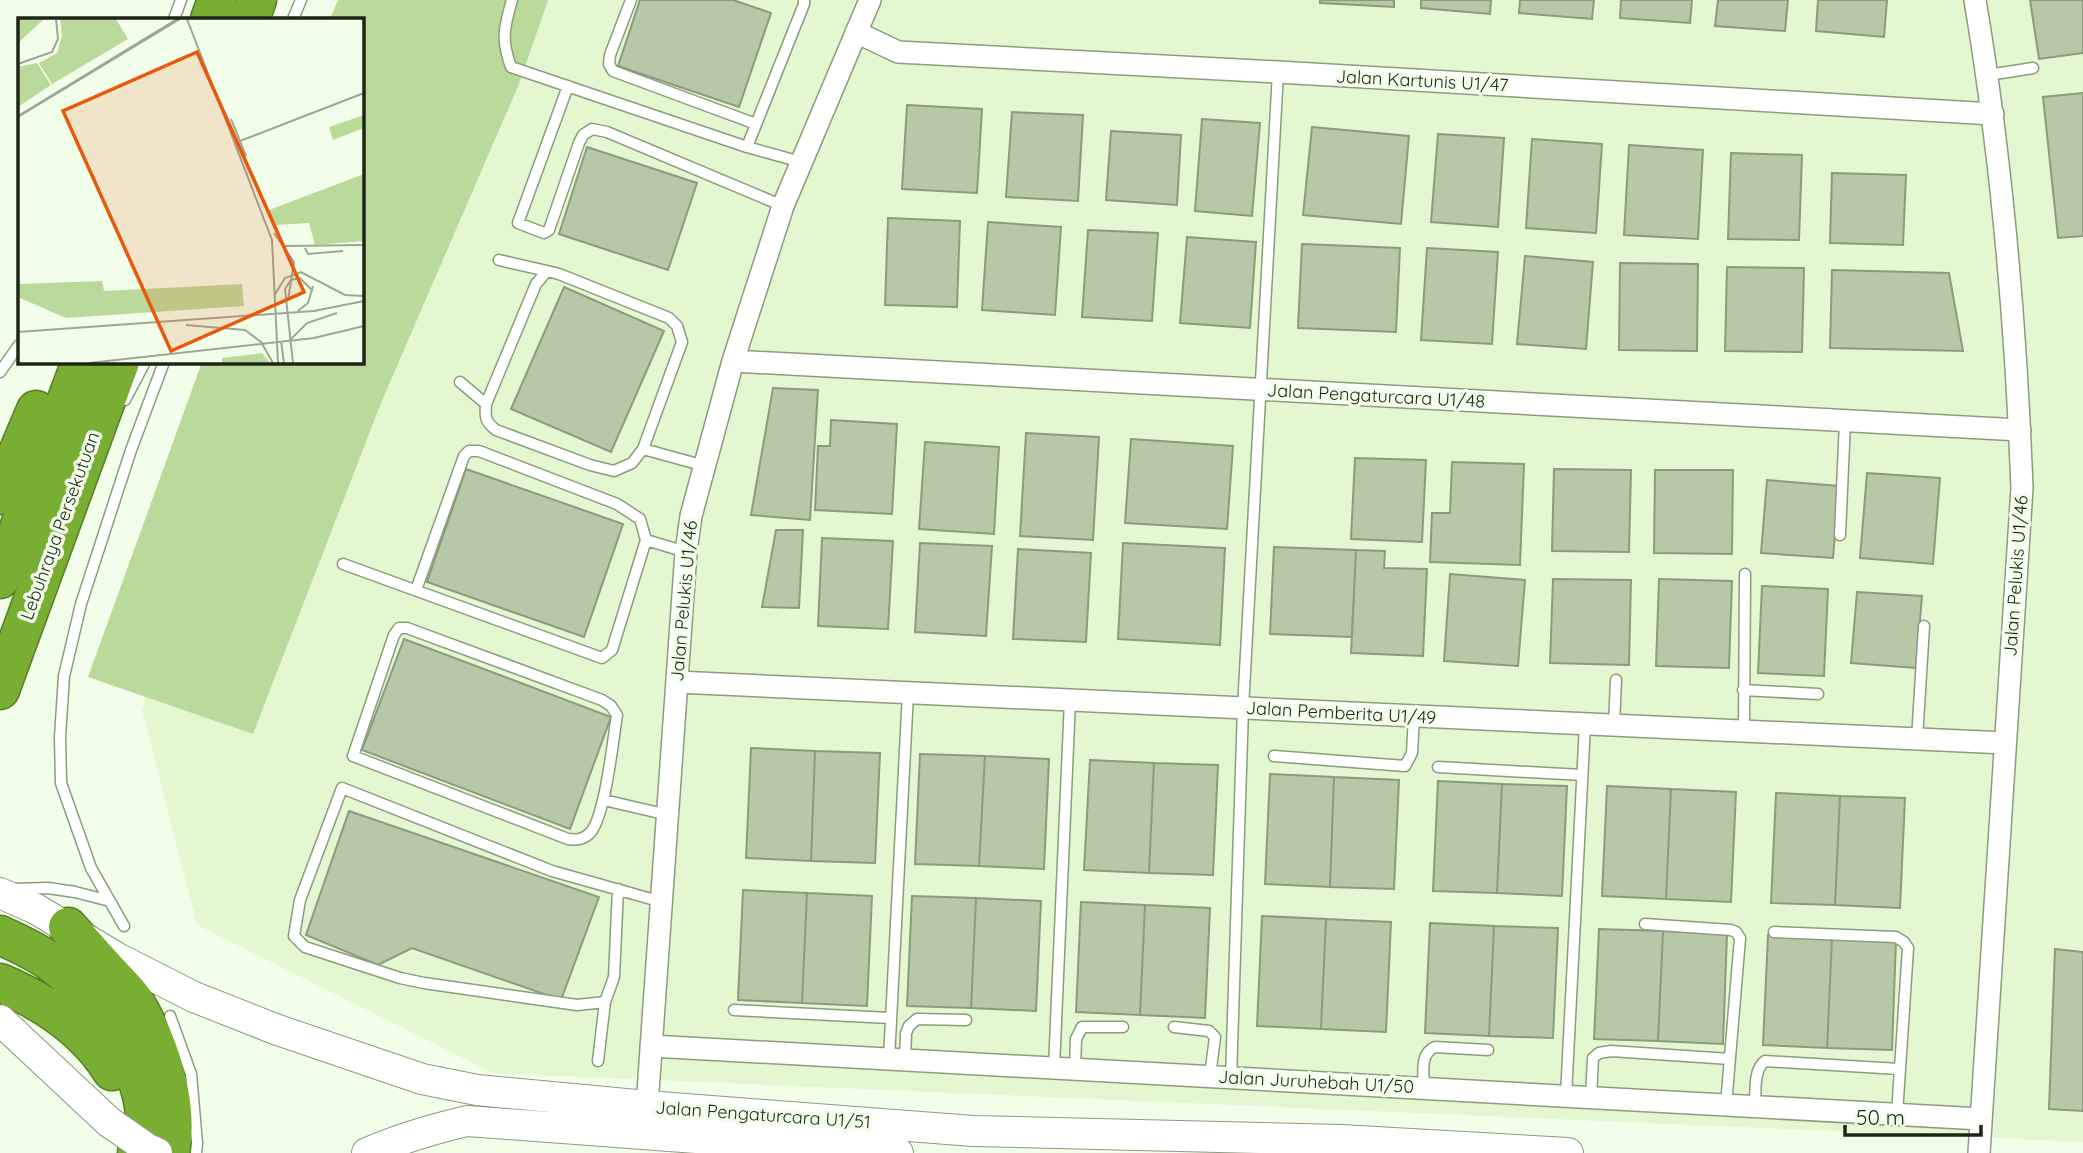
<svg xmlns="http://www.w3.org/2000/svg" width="2083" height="1153" font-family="Quicksand,sans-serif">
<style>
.built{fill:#e3f8d0}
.green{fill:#b9da9a}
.building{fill:#b7c8a8;stroke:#8b9b7d;stroke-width:2}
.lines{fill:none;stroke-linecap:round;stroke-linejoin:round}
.lane-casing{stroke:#8c9c7d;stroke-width:13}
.street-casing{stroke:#8c9c7d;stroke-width:24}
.secondary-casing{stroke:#8c9c7d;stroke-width:32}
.highway-casing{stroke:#587e28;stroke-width:41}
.lane{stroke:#fff;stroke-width:10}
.street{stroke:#fff;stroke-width:21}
.secondary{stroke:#fff;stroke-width:30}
.highway{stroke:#78ae31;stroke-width:38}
.secondary-bridge-casing{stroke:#8c9c7d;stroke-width:32;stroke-linecap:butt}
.secondary-bridge{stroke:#fff;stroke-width:30}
.labels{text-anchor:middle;stroke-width:7;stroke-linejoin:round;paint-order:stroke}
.street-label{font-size:18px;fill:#1d2418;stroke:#f3feea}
.inset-road{fill:none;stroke:#9da796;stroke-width:2}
.view{fill:#e8590c;fill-opacity:0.15;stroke:#e8590c;stroke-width:3.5}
.inset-edge{fill:none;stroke:#1d2418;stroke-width:3.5}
</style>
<rect width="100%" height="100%" fill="#f3feea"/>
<path class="built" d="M398,0h1685v1142l-1590,-69 -296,-148 -55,-215 126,-348h94z"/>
<path class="green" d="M338,0h210l-29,84 -138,319 -128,331 -165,-57 114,-315h160v-343h-32z"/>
<path class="building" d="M640,0h93l38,13 -32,94 -121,-41z
M1320,0h74v7l-74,-4z
M1421,0h70l-1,14 -69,-6z
M1520,0h74l-2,19 -73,-6z
M1621,0h71l-2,23 -70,-5z
M1718,0h70l-3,31 -70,-5z
M1818,0h69l-3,37 -68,-6z
M2030,0h53v53l-44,6z
M2083,93v143l-25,2 -15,-141z
M907,105l75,4 -5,84 -75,-4z
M1012,112l71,3 -5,86 -72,-4z
M1202,119l58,4 -8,93 -57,-5z
M1312,127l97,9 -8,88 -98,-9z
M1111,131l70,4 -4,70 -71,-5z
M1438,134l66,4 -6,89 -67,-5z
M1532,139l70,5 -6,89 -70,-5z
M1629,145l74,5 -5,89 -74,-4z
M587,147l110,36 -29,87 -109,-36z
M1731,153l71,2 -3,85 -71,-1z
M1832,173l74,2 -3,70 -73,-2z
M888,218l72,3 -3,86 -72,-2z
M988,222l73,5 -6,88 -73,-5z
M1088,230l70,3 -6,88 -70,-4z
M1187,237l69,5 -6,86 -70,-5z
M1302,244l98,4 -4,84 -98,-4z
M1427,248l71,4 -6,92 -71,-4z
M1525,256l68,6 -7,87 -69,-5z
M1620,263l78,1 -1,87 -78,-1z
M1727,267l77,1 -2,84 -77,-1z
M1832,270l117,3 14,78 -133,-3z
M564,287l100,44 -53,121 -100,-43z
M773,388l45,2 -8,130 -59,-5z
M831,420l66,4 -5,90 -77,-4 3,-64h12z
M1026,433l73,4 -6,103 -73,-4z
M1131,439l102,7 -6,83 -102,-6z
M925,442l74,5 -5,87 -75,-5z
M1355,458l71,2 -4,82 -71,-3z
M1452,462l72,2 -4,101 -90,-3 2,-49h18z
M466,469l157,55 -39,113 -157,-55z
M1554,469l77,1 -2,82 -77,-1z
M1655,470h78l-1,84 -78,-1z
M1867,473l73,5 -7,86 -73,-6z
M1767,480l72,6 -6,72 -72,-5z
M776,530h27l-4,78 -37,-1z
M822,538l71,3 -5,88 -70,-3z
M920,543l72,3 -6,90 -71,-4z
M1123,543l102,5 -5,97 -102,-6z
M1274,547l82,3 -4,87 -82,-3z
M1018,549l73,4 -5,89 -73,-3z
M1356,550l29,1 -1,17 43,1 -4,87 -72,-3z
M1450,574l75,6 -7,86 -74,-5z
M1553,579l78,1 -2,85 -79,-2z
M1659,579l73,2 -3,87 -73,-2z
M1762,586l66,3 -4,87 -66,-3z
M1857,592l65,4 -6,72 -65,-5z
M404,639l207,78 -41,112 -208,-79z
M751,748l64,3 -4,110 -65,-3z
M815,751l65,2 -5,110 -64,-2z
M920,754l65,2 -6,110 -64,-2z
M985,756l64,3 -5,110 -65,-3z
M1090,760l64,3 -5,110 -65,-3z
M1154,763l64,2 -5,110 -64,-2z
M1270,774l64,3 -4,110 -65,-3z
M1334,777l65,3 -5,109 -64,-2z
M1438,781l64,3 -5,109 -64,-2z
M1502,784l65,2 -5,110 -65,-3z
M1607,786l64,3 -5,110 -64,-3z
M1671,789l65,3 -5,110 -65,-3z
M1776,793l64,3 -5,109 -64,-2z
M1840,796l65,2 -5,110 -65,-3z
M349,811l250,86 -38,103 -149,-52 -34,17 -72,-30z
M743,890l64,3 -5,110 -64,-3z
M807,893l65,3 -5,110 -65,-3z
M912,896l64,2 -5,110 -64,-2z
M976,898l65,3 -5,110 -65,-3z
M1081,902l64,3 -5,110 -64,-3z
M1145,905l65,3 -5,110 -65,-3z
M1262,916l64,3 -5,110 -64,-3z
M1326,919l65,3 -5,110 -65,-3z
M1430,923l64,3 -5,110 -64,-3z
M1494,926l64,2 -5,110 -64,-2z
M1599,929l64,2 -5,110 -64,-2z
M1663,931l64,3 -4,110 -65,-3z
M1768,935l64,3 -5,110 -64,-3z
M1832,938l64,2 -4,110 -65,-2z
M2055,949l28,3v159l-34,-2z"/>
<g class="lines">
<defs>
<path id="lane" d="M512,0c-8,28 -11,39 -1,67l236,80 54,15
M631,0l-21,55 -1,9 4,7 143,53
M174,19l7,-19
M293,19l8,-19
M1988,75l45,-7
M568,86l-50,137 26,10 5,-3 30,-87 4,-8 9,-6 15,3 176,74
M747,147l57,-143v-4
M499,260l48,11
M0,372l19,-27
M460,382l26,22
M125,400l20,-38
M643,449l39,-107 -5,-16 -8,-8 -110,-44 -12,-3 -11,13 -50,120c-1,13 -1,18 10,26l94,35 24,6 18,-8 11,-14 62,17
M1840,535l5,-114
M343,564l259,94 10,-8 34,-110 40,12
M416,590l48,-134 5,-5h10l138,53 23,15 6,21
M399,628h8l195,72 9,6 6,9c-4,24 -12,105 -28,119 -7,6 -13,6 -21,5l-215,-83 41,-121z
M1743,690l75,4
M1614,725l2,-45
M1744,731l1,-157
M1917,739l7,-113
M1274,756l131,10 7,-13 2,-37
M1438,767l144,8
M604,800l64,15
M13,889l35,-1 27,4 35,9
M1645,924l86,6 5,2 4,6 -14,167
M124,926l-33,-58 -30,-85 -1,-46 4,-61 17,-72 50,-154 33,-88
M1774,932l122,5 8,5 4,6 -11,166
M605,1002l-28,3 -153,-22 -24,-5 -95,-31 -11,-11 6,-36 42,-112 210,83 110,31
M734,1010l156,8
M170,1016l21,58 6,69 -1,10
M1174,1027l35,4 6,6 -5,39
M889,1059l19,-366
M905,1060l1,-27 3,-7 8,-7 49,1
M598,1061l7,-59 9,-25 4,-88
M1054,1068l16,-368
M1075,1069l1,-30 6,-12h41
M1231,1078l12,-370 35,-636
M1424,1088c0,-14 -5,-34 11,-41l53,3
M1566,1096l19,-372
M1591,1097l2,-39 6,-5 12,-2 119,8
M1755,1106c1,-14 -2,-36 10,-45l134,8"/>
<path id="street" d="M1975,0c27,161 41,325 47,488l-43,665
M856,32l42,20 380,20 715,42
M733,361l1287,69
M677,682l1328,61
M651,1046l1330,73
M647,1106l39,-554 5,-36 42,-155 50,-155 87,-206"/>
<path id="secondary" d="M0,893l36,16 83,50 75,38 81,32 147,50 55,11 170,16 326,25 368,9 227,13
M367,1153c32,-14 66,-24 100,-32l431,32"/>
<path id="highway" d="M210,19l7,-19
M250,19l7,-19
M0,495l36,-85
M0,579l81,-217
M0,690l120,-328
M68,927c16,18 31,35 47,52 7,8 16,16 21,25 24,41 44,102 34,149
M0,935c17,8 36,16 52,28 42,30 90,101 93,153 0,12 -5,25 -8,37
M0,983c45,19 86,46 112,88"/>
</defs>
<use href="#lane" class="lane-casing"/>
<use href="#street" class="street-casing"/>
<use href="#secondary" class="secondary-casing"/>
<use href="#highway" class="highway-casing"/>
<use href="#lane" class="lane"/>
<use href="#street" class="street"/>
<use href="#secondary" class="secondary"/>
<use href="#highway" class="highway"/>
<defs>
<path id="secondary-bridge" d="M0,1020l109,102 39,27 9,4"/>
</defs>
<use href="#secondary-bridge" class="secondary-bridge-casing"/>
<use href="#secondary-bridge" class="secondary-bridge"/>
</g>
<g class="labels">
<g class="street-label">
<text transform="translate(1422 81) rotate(3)" y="6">Jalan Kartunis U1/47</text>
<text transform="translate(1376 396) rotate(3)" y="6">Jalan Pengaturcara U1/48</text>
<text transform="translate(60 526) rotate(-70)" y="6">Lebuhraya Persekutuan</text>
<text transform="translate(2016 576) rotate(-86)" y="6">Jalan Pelukis U1/46</text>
<text transform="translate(684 601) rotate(-85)" y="6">Jalan Pelukis U1/46</text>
<text transform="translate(1341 713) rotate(3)" y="6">Jalan Pemberita U1/49</text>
<text transform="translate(1316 1082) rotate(3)" y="6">Jalan Juruhebah U1/50</text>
<text transform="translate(763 1115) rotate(4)" y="6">Jalan Pengaturcara U1/51</text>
</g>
</g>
<g transform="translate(18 18)">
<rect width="346" height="346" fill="#f3feea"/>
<path d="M0,1h26l-26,24zM42,1h56l12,20 -76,45 -13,-21 18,-10 5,-18zM19,45l14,22 -33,22v-40zM346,97v13l-31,12 -4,-13zM346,156v67l-49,4 -6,-22 -34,2 -6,-15zM84,263l2,10 138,-7 2,22 -178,12 -48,-21v-13zM244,335l8,10h-48v-5z" fill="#b9da9a"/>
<path class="inset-road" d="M169,1l85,221 6,123M0,46l34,-12 6,-13 -2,-20M0,98l159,-97M0,99l162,-98M213,101l15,37M222,123l124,-48M256,215l20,29 -6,38M266,228l80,-1M287,230l3,6 35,-3M256,278l11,-18 16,-6 44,23 19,1M280,293l10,-8 5,-17M168,307l59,5 16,12 12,21M0,314l296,-21 50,-10M263,323l3,22M271,323l18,-18 30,-10M71,345l225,-25 50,-12M275,345l-8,-74 6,-9 9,-2 13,13"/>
<path class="view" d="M179,34l107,240 -133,59 -108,-240z"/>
<rect width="346" height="346" class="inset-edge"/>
</g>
<path d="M1845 1125v10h136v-10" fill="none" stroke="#1d2418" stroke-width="3.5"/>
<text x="1856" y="1125" font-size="21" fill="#1d2418" stroke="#f3feea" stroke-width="5" paint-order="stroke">50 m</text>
</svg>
